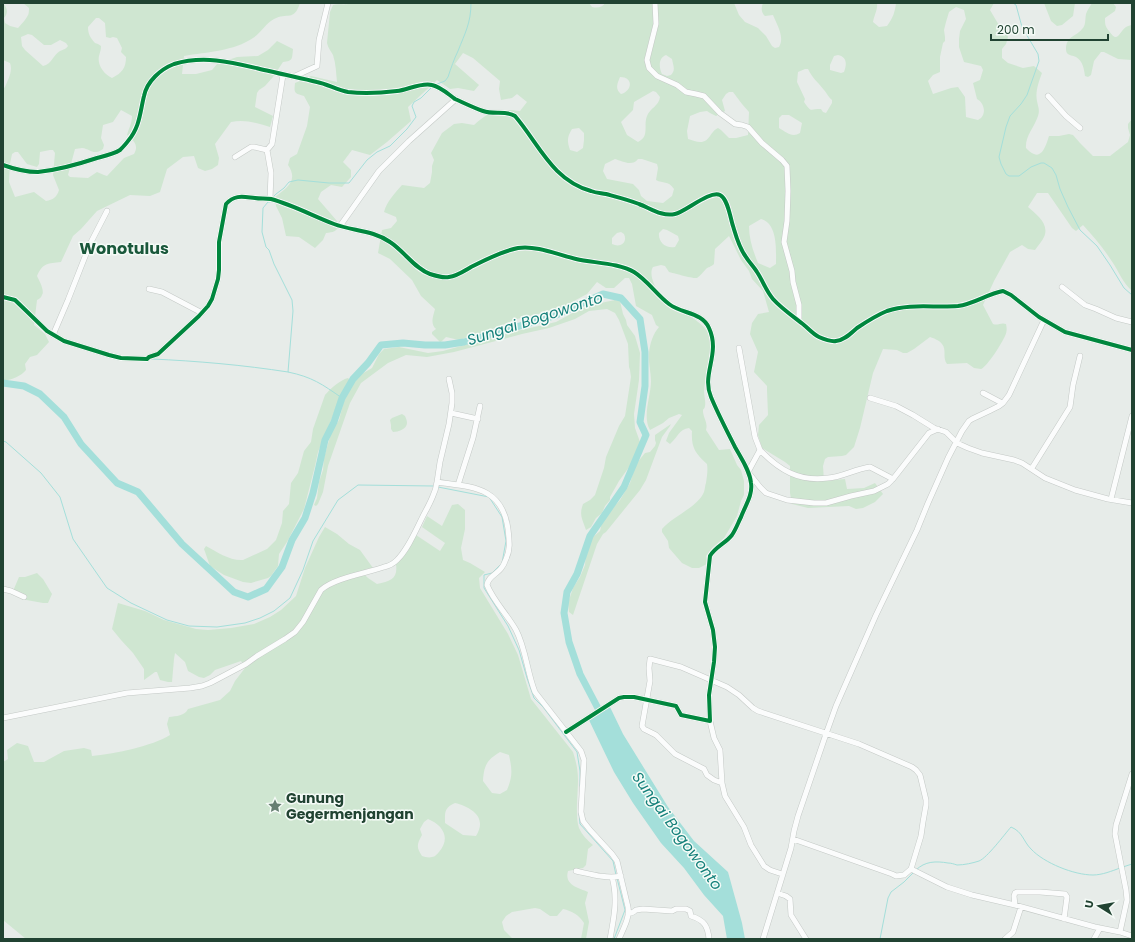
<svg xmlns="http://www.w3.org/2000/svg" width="1135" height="942" font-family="Poppins,sans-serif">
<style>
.green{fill:#cfe6d1;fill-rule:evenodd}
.water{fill:#a4dfda}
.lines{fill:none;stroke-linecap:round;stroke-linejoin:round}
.stream{stroke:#a4dfda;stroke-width:1}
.river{stroke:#a4dfda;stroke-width:7}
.minor-casing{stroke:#c4c9c6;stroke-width:6}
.minor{stroke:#fbfcfc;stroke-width:5}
.cycleway-casing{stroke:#f5fbf7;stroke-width:6}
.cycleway{stroke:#00873e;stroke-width:4}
.labels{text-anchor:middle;stroke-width:3;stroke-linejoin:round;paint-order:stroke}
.poi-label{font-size:14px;font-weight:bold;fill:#214332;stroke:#f5fbf7;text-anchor:start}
.water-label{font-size:15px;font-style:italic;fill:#14807a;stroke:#f5fbf7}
.quarter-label{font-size:16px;font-weight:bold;fill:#1a583b;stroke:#f5fbf7}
</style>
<rect width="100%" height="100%" fill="#e7ece9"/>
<path class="green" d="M3,3c4,5 6,9 1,15l1,5 5,3 8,2c2,-2 9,-10 10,-13 1,-1 1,-6 1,-7l-6,-5h277c-6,19 -13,9 -26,16 -8,4 -13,14 -21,19 -19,13 -46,14 -69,18l-2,18h14l16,-4 5,-6 20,-7 21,-1 10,-6 9,-9 16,8c-1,10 0,12 -10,13l-10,15 -8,9 -6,4 -2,3 -2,14 18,9 -3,11c-13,-4 -25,-8 -39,-5l-16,22 4,14 -1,7 -6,4 -7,2 -7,-3 -4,-12 -11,1 -16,12 -7,23 -10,4 -20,-1 -33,16 -16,18 -8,7 -12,26c-13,2 -18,0 -24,14 2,4 8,15 5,19 -1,3 -3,4 -5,5l-3,25 11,9 4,8 -12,13 -7,2 -5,7 1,6c-5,6 -15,11 -23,10v-291l2,-2c3,-7 8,-16 5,-24l-7,-3zM96,18h3l6,5 1,14 4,1 3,-1 4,1 5,10 -1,4 5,5c0,11 -4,16 -14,21 -8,-4 -15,-13 -13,-22 1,-4 2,-6 2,-10l-3,-2 -3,-1c-5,-6 -7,-9 -7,-16zM28,34l4,1 12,10h7l9,-5 6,3 2,3c-3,4 -4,3 -8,5 -7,4 -8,13 -17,15l-18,-16 -3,-4 -1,-9zM121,110l11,6c0,7 -3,12 -5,19 7,6 12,10 7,19l-10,4 -17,18 -3,-1 -7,-3 -9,6 -18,-1 -2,-2 7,-26c2,0 5,-1 7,-1 9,1 11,8 21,1l1,-4 -3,-7 2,-13 10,-3zM50,150h3l2,3 -2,22 6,15c-2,7 -6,10 -13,11l-12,-9 -19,5 -6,-15 1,-18 2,-10 3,-2h3l9,12 10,3 2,-3 1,-12z
M350,3h239l3,4c5,1 10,1 13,-4h129l5,12 6,7 13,6 8,8 6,10 3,2 4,-1c6,-10 -2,-22 -6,-32l-8,1c-4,-4 -4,-8 -2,-13h114c1,6 -3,13 -4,19l6,5 8,-1c6,-8 8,-14 9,-23h98l-4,7 10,17 7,6 1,4 -2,7 -4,5v9l6,5 15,5 11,-2 8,7c-3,8 -7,19 -5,28 1,6 3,8 1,15 -4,12 -13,20 -12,32 2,2 5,5 8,6 9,4 13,-12 15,-18h10l10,-2 4,1 7,8 13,13h17l18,-14 2,-7 -2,-7v-4l4,-5v172c-9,-8 -13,-19 -19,-28 -9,-14 -19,-26 -30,-38l-7,6 -4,-3 -24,-35h-11l-9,14c8,7 22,17 16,30 -2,4 -6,9 -9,13l-7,-1 -6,-4 -12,7 -16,29 -11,24 10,19c5,2 8,-2 13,0 1,4 1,8 -1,12 -3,7 -18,31 -24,33l-7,-1 -7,-5 -20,1c-5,-7 0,-14 -5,-20 -3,-4 -9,-6 -12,-7l-16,12 -7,4h-4l-6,-3 -14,-1 -10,24 -13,55 -6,19 -8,8 -4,1 -14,1 -3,2 -2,7 1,15 21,-2 2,10 17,-1 11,-5 8,11 -8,8 -12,6 -7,1 -7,-3 -41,2 -16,-4 -2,-11v-27l-5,-4 -23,-14 -4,-13 1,-10 9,-10 -1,-25v-4l-13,-14 4,-20 -8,-18 2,-11 6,-9 11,-2 -6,-21 -11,-12 -3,-8 -8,-11 -12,-24 -14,13 -1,15c-3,3 -6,3 -8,5 -3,3 -6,7 -9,9 -3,1 -24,-5 -28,-6l-4,-6 -4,-1 -8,2c-7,11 11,37 21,43 5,3 10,4 15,6 6,3 14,9 18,15 9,15 -2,44 -3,60 0,5 2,11 1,15 -1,5 -2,1 -2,6 1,7 5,11 3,18l13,20 11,-1 7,16 4,5 3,11v14l-3,6 -4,15 -13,22 -11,9 -7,9 1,8 -8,4h-7l-10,-5 -13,-15 -1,-7 -6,-9v-3c11,-13 36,-22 42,-37 1,-3 1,-7 2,-9 1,-7 2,-13 1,-19 -12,-11 -16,-17 -15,-33l-3,-3c-10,1 -11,9 -19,16l-4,-3 3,-8 13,-18 -3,-1 -10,4 -6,5 -13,7c-8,-14 1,-34 1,-49 0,-9 -3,-19 -2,-28 1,-10 4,-19 10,-26l-3,-2 -4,-10 -16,-9 -4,-22 -3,-6h-4l-11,10h-8l-9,-6 -10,12 -28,15 -42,10 -22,9 -36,12 -13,-3 -4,4 -2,1 -8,-8v-2l4,-3c-6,-6 -3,-12 -1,-20l-14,-13 -9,-16 -22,-21 -12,-6 4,-23 9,-2 6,-7 -1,-4 -12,-5c3,-11 11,-19 18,-27l22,3 6,-5 2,-11v-6l2,-6 -3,-7 11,-20 12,-9 8,-1 12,2c15,-14 25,-17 46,-14l7,-9 -10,-8 -5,4 -11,2 -2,-11 1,-8 -27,-23 -10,-5 -8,11 24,21 -5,6 -16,-3 -8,1 -13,-9 -29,27 3,14 -24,21 -17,13 -18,-5 -9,12 8,8v7l-9,10 -11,-2 -10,7 -3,7 19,22 2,4c-2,7 -6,7 -13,8l-3,7 -8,8 -16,-11 -13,-1 -4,-18 -6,-12 -1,-9c11,-9 24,-16 13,-32l2,-7 7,-4 10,-28 3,-19 -6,-11c-10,-3 -10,-3 -9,-13l16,-7 26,6c-1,-9 -1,-18 -4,-27 -2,-4 -5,-7 -6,-12l3,-31 3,-7c6,-2 12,1 17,-2zM956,7l8,3 2,9 -6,12 -1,8v8l5,15 17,4 2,4 -3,10 -7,3 4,16c8,4 10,17 1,21l-12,-3 -1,-20 -7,-10 -7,1 -18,6 -5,-13 5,-6 7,-3v-15l3,-14 2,-2v-4l-1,-7 2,-8 3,-10zM666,55l6,4c1,6 4,11 -1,16l-4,1 -5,-2c-3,-6 -4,-16 4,-19zM838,55c9,2 9,9 6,17l-3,1 -11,-3v-5l4,-9zM805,69h3c5,10 9,12 16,21 3,3 4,7 8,10v3l-6,10 -3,-1 -2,-3c-12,0 -9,4 -17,-7l1,-3 -8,-17 1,-10zM620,77c14,0 12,14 1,17 -6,-5 -4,-10 -1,-17zM653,91l3,1 4,5c-1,9 -10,11 -13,19 -4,10 3,20 -9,26l-11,-7 -6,-13 12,-12 1,-8zM729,92h4l9,12 7,8 -1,23 -12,3h-7l-8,-8 -3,-2c-4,2 -5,4 -8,8 -6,9 -13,6 -22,3l-1,-8 3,-15 10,-4 7,-1 3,2 6,3 9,-5 -3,-11 4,-6zM782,115h7l13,8 -2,10c-8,5 -14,-1 -21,-5v-10zM579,128l5,5v7l-1,8 -6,4 -7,-2c-3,-9 -3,-13 2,-21zM615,159c7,2 17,8 23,0h4l15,5 1,4 -2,12c7,4 12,0 18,9l-2,7 -9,7 -16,-2 -6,-5 -2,-6 -6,-6 -26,-5 -4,-8 2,-7zM761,219c17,5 15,31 15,45l-6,4 -12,-5c-5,-12 -9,-24 -9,-37zM663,229l4,1 11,6 1,4 -4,7c-9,2 -17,-5 -16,-14zM621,232l3,2c4,9 -4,14 -12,10v-6l5,-5z
M1044,3h31l-2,13 -11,9 -5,1 -6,-5z
M1092,3h21l3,4 -1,4 -10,7c0,6 0,8 4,13 9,13 9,2 17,-4 2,-1 4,-2 6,-2v35l-14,-1 -14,-7h-3l-7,9 -3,14 -3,2 -3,-1c-1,-7 -2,-15 -9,-19 -3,-2 -7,-1 -9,-4 -1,-1 -1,-4 -1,-6 2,-12 10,-10 16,-18 4,-3 3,-10 4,-15 1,-4 4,-7 6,-11z
M615,300l5,1 3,13 3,6 1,5 8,11 5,17 -1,27 -5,34 1,14 5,14 -4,12 -4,9 -13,18 -9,16v3l-5,6 -3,7 -6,5 -5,9 -5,3c-4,-12 -7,-15 -3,-26l7,-4 5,-5 9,-27 2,-11 13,-31 6,-10 6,-39 -1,-7 -1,-3 -1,-23 -9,-24 -4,-7 -8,-4 -18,2 -14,8 -26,9 -27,6 -68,18 -27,5 -21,-2 -18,8 -27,20 -11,20 -22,63 -5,26 -5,12 -2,2 -2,-1 3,-7 2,-16 4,-12 1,-12 7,-25 8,-13 5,-19 9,-19 7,-7 12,-7 7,-14 5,-5 15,-2 29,6 15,-2 65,-18 48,-11 22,-12 13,-5z
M348,378l1,1v3l-6,9 -25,61 -3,14 -11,43 -17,33 -8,12 -1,12 -7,10 -3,2 -17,5 -8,-1 -19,-7 -14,-9 -6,-17 2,-3c11,6 24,15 37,14l24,-11 9,-9 6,-17 1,-12 6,-7 2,-21 7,-10 6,-22 7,-9 2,-13 12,-34c5,-6 15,-15 23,-17z
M402,414l3,2c1,2 2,5 2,7 0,6 -9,9 -14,9l-2,-3v-4l-1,-5 2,-2z
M671,424l-1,2 -8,11 -16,43 -6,10 -34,42 -3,2 -6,10 -24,71 -4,-3 -1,-9 5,-15 7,-11 5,-12 1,-13 6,-14 8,-7 2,-9 8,-11 10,-11 10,-17 6,-19 9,-11 5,-1 5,-6 1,-3 -1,-3v-5z
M458,504l7,6v19l-4,19 2,12 7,3 15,9 -6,6 1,10 28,46 10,21 13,44 42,53c3,9 5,18 5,28 0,12 -3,37 1,48 3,7 8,12 14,17l-5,4 -2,16 -3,3 -15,3c-4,14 10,17 20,21l-3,11 4,19 -3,17h-5l3,-16c-5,-8 -12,-12 -21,-14l-6,7h-7l-10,-7 -5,-1 -23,4 -6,4 -4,6 2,8 9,9h-487l-23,-19v-158l5,-3 -1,-9 10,-7 11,3 6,16h10l20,-11 20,-3 7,2 1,6c21,-2 61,-10 78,-21l-3,-11 2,-7c7,-1 16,-1 19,-8l32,-9 10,-9 5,-10 10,-13 -4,-7 -26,9 -5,5 -6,3 -5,-1 -11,-6 -3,-9 -10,-9 -1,6 -2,23h-4l-8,-2 -3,-8h-2l-11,8v-11l-11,-16 -12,-13 -9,-11 6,-26 27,8 19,9 32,9 12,1 23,-2 23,-4 16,-7 11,-7 15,-14 9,-28 14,-31 6,-10 12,7 12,10 11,6 13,18 -7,1 -1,6 3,3 9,6c14,-3 21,-5 19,-20l8,-8 9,-18 3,-3 24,16 5,-8 -23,-16 5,-11 15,10 10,-21zM500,752l9,3c3,14 4,21 -2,35l-7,4 -8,-1 -9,-12c1,-16 4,-21 17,-29zM455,803c16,4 33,14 21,33l-13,-1 -18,-12c0,-11 -1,-15 10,-20zM428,819c15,6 23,19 11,33 -2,2 -4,5 -7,5 -3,1 -7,0 -10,-1 -6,-9 -5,-12 0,-21l-2,-6 4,-7z
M37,573l6,6 9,15 -4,9h-5l-22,-4 2,-2 -10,-6 6,-14h6z"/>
<path class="water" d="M610,707l13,27 45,73 26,34 34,31 14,51 3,16h-18l-4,-23 -19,-21 -20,-27 -23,-25 -28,-40 -19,-31 -25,-52z"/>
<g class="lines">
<path class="stream" d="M1013,3l3,2 6,22 16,27 1,7 -12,34 -6,9 -11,12 -4,11 -7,30 2,7 5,10 3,2h10l12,-9 10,-4h3l8,5 4,7 4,14 8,18 12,23 17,16 13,19 14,23 8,7
M437,84l8,-3 3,-4c3,-9 6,-18 10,-26 7,-18 13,-28 13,-48
M273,197l3,-3 8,-6 5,-6 9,-2 31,3h20l18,-23 10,-8 13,-6 17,-17 9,-12 -4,-11 2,-4 7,-4 10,-10
M270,202h-2l-5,6 -1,24 4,15 3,3 5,14 18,36 1,11 -5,61c24,5 34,12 54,26
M152,359c45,2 91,6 136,13
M3,441l3,1 35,31 19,24 13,42 34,49 24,15 36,17 22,6 28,1 28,-4 15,-5 14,-7 16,-13 13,-28 10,-29 25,-41 20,-15 75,1
M438,487l51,10 13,20 4,24 -4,22 -10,10 -8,2v13l24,38 11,24 8,28 7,20 9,9 34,45 3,19v15
M579,813l1,11 33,37 3,14
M1123,867l9,-3
M916,870c9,-9 20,-9 32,-7 3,0 6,1 9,2 7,0 16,-2 22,-4 8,-3 25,-26 32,-34 12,5 12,14 20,22 13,14 43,26 62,26 9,0 19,-4 27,-7
M614,939l11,-29 -8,-32
M880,939l8,-41 3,-6 13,-10 10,-10"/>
<path class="river" d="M3,383l21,3 16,8 24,23 17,27 36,39 21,9 44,52 52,48 14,5 18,-8 16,-22 10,-27 13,-22 8,-25 12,-53 9,-18 8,-24 11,-19 15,-16 13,-18 22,-2 22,2h20l19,-3 90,-26 49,-22 18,4 19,21 5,33v34l-5,36 6,13 -22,52 -34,49 -13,38 -10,18 -3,21 5,29 11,32 22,42"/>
<defs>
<path id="minor" d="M655,3l1,21 -9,36 2,8 8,8 20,9 9,7 10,2 8,2 16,17 15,11 7,1 6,2 14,16 20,17 5,6 1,25 -1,30 -3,21 8,29 1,11 6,23v16
M293,77l24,-11 2,-26 9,-37
M1048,96l18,20 14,12
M267,150l4,23 -1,26
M235,157l16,-10h3l13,3 5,-6 11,-69
M3,165c11,4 24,7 35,7 20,-2 41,-8 59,-14 8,-2 17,-4 23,-8 3,-3 6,-6 8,-9 12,-14 12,-29 16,-45 3,-15 17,-27 30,-32 33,-10 64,0 95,7 16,4 32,7 48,11 10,2 20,8 31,10 16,2 33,1 49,-1 10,-1 25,-9 35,-6 9,2 16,9 23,14 9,4 19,9 28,12 11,4 23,-1 32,5 24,28 37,64 76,75 5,2 10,2 15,3 11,3 23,6 33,10 11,4 23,13 36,10 10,-2 35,-24 45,-19 8,4 10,22 13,31 3,10 6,22 13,31 3,5 8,10 11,15 6,9 9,19 16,27 9,10 21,18 31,26 5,4 9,9 15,12 4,2 13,5 17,4 9,-1 15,-8 21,-13 9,-6 20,-13 30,-17 23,-8 48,-3 71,-5 16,-2 29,-12 45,-15l8,4 28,22 26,15 67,18
M340,226l39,-55 30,-30 47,-42
M1062,287l23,18 11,4 20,9 16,4
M149,289l13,3 40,21
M3,297l12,3 32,31 17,10 45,14 12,3 26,1 2,-2 9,-3 41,-38 9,-10 4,-7 6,-20 1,-9v-28l7,-38c9,-10 18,-7 29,-6 5,1 11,0 16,1 22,6 42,17 63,25 18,7 39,6 56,18 14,9 25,27 40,32 6,2 13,4 19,3 8,-1 15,-6 22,-10 14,-7 31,-16 47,-19 18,-3 41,7 58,11 17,4 43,4 58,13 13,8 23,23 35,32 13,10 33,8 40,24 12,26 -8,46 2,69 7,17 16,34 24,50 6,11 15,24 16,36 2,12 -6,23 -10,34 -3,6 -5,12 -9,18 -6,8 -17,12 -22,21l-5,46 8,28 2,17 -1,15 -5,33 1,26 -29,-6 -5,-9 -42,-9h-10l-5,1 -53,34
M53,335l15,-35 22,-56 17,-33
M739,348l16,89 5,13 -12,22 12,15 6,6 21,7 27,3h12l25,-7 23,-5 14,-7 5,-5 36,-46 9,-4
M983,393l19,10
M870,398l26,8 17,9 21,13 12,4 11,11 11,5 14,5 32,7 8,3 23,15 30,12 33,9 24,4
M451,413l27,6
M760,450c19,20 39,32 68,28 14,-1 27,-9 42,-11l23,12
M1032,468l38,-61 3,-22 7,-29
M437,482l3,-20 9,-38 3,-21v-10l-3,-14
M458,485l15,-47 7,-32
M1111,499l21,-83
M3,589l8,2 13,6
M3,718l124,-25 63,-5 12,-2 8,-3 36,-19 11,-8 28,-17 10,-7 8,-10 18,-32c13,-12 46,-17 63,-23 5,-1 10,-4 13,-7 11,-11 18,-28 25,-42 4,-8 9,-16 12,-25 2,-3 2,-8 3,-11 34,5 65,4 71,47 1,10 3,20 -2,30 -1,2 -2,6 -4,8 -4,7 -14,9 -15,18 7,17 20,29 29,45 10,19 11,42 19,62l46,59 3,9 -3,52 2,9 7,9 22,24 5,7 11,46c2,11 -5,22 -9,32
M710,721l4,17 6,12 2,33 3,13 19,31 7,18 13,21 6,4 12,4
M1132,774l-16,51 -1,9 11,56 1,10 -7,32 12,4
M722,783l-8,-3 -7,-5 -3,-6 -29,-15 -19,-19 -12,-6 -2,-3 8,-45 -1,-13 1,-9 31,8 46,20 12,8 14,13 5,3 101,33 53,23 4,3 4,5 6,25v5l-3,17 -2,14 -10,33 -7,6 -8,1 -4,-2 -99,-35
M911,869l36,18 25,8 43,10 80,22 25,5
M576,871c14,3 30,8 45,5
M777,893l9,3 4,3 1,16 15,24
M1015,905l-1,-9 1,-3 2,-1h23l25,2 2,3 -3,22
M628,913c4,1 6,-1 8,-3l7,-1 29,2 4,-2h10l4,2 1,5c13,4 17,10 18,23
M610,939c4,-21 8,-41 2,-62
M763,939l28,-91 3,-17 4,-15 28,-82 10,-28 40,-91 41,-85 11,-27 20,-45 14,-27 7,-10 3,-2 17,-8 10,-5 4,-3 6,-8 35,-75
M1005,939l8,-7 8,-25
M1094,939l6,-11"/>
</defs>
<use href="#minor" class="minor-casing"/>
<use href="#minor" class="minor"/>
<defs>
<path id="cycleway" d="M3,165c11,4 24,7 35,7 20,-2 41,-8 59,-14 8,-2 17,-4 23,-8 3,-3 6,-6 8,-9 12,-14 12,-29 16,-45 3,-15 17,-27 30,-32 33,-10 64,0 95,7 16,4 32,7 48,11 10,2 20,8 31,10 16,2 33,1 49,-1 10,-1 25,-9 35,-6 9,2 16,9 23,14 9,4 19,9 28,12 11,4 23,-1 32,5 24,28 37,64 76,75 5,2 10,2 15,3 11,3 23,6 33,10 11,4 23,13 36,10 10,-2 35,-24 45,-19 8,4 10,22 13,31 3,10 6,22 13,31 3,5 8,10 11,15 6,9 9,19 16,27 9,10 21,18 31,26 5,4 9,9 15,12 4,2 13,5 17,4 9,-1 15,-8 21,-13 9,-6 20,-13 30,-17 23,-8 48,-3 71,-5 16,-2 29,-12 45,-15l8,4 28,22 26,15 67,18
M3,297l12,3 32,31 17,10 45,14 12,3 26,1 2,-2 9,-3 41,-38 9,-10 4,-7 6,-20 1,-9v-28l7,-38c9,-10 18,-7 29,-6 5,1 11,0 16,1 22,6 42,17 63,25 18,7 39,6 56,18 14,9 25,27 40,32 6,2 13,4 19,3 8,-1 15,-6 22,-10 14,-7 31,-16 47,-19 18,-3 41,7 58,11 17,4 43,4 58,13 13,8 23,23 35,32 13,10 33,8 40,24 12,26 -8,46 2,69 7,17 16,34 24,50 6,11 15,24 16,36 2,12 -6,23 -10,34 -3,6 -5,12 -9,18 -6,8 -17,12 -22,21l-5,46 8,28 2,17 -1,15 -5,33 1,26 -29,-6 -5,-9 -42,-9h-10l-5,1 -53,34"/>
</defs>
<use href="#cycleway" class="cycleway-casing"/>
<use href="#cycleway" class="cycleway"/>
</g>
<defs>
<symbol id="sight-bare" viewBox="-9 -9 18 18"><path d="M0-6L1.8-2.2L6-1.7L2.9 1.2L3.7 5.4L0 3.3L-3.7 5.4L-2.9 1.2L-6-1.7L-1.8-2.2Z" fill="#667e72" stroke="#f5fbf7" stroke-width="2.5" paint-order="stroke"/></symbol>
</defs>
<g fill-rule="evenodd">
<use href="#sight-bare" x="265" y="796" width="20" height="20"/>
</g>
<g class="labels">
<g class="poi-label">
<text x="286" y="803">Gunung<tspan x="286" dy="16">Gegermenjangan</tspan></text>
</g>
<g class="water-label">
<text transform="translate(535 319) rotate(-18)" y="5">Sungai Bogowonto</text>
<text transform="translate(677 831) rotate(54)" y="5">Sungai Bogowonto</text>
</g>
<g class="quarter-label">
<text x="124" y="254">Wonotulus</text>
</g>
</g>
<rect width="1135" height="942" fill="none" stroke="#214332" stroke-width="8"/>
<g transform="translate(1099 906) rotate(281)" stroke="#f5fbf7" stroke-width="3" paint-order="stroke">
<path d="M0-3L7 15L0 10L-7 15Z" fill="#214332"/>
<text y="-6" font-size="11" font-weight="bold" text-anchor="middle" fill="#214332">U</text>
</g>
<path d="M991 34v6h117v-6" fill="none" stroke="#214332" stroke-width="2"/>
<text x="997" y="34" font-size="12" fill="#214332" stroke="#f5fbf7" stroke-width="3" paint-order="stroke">200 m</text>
</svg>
